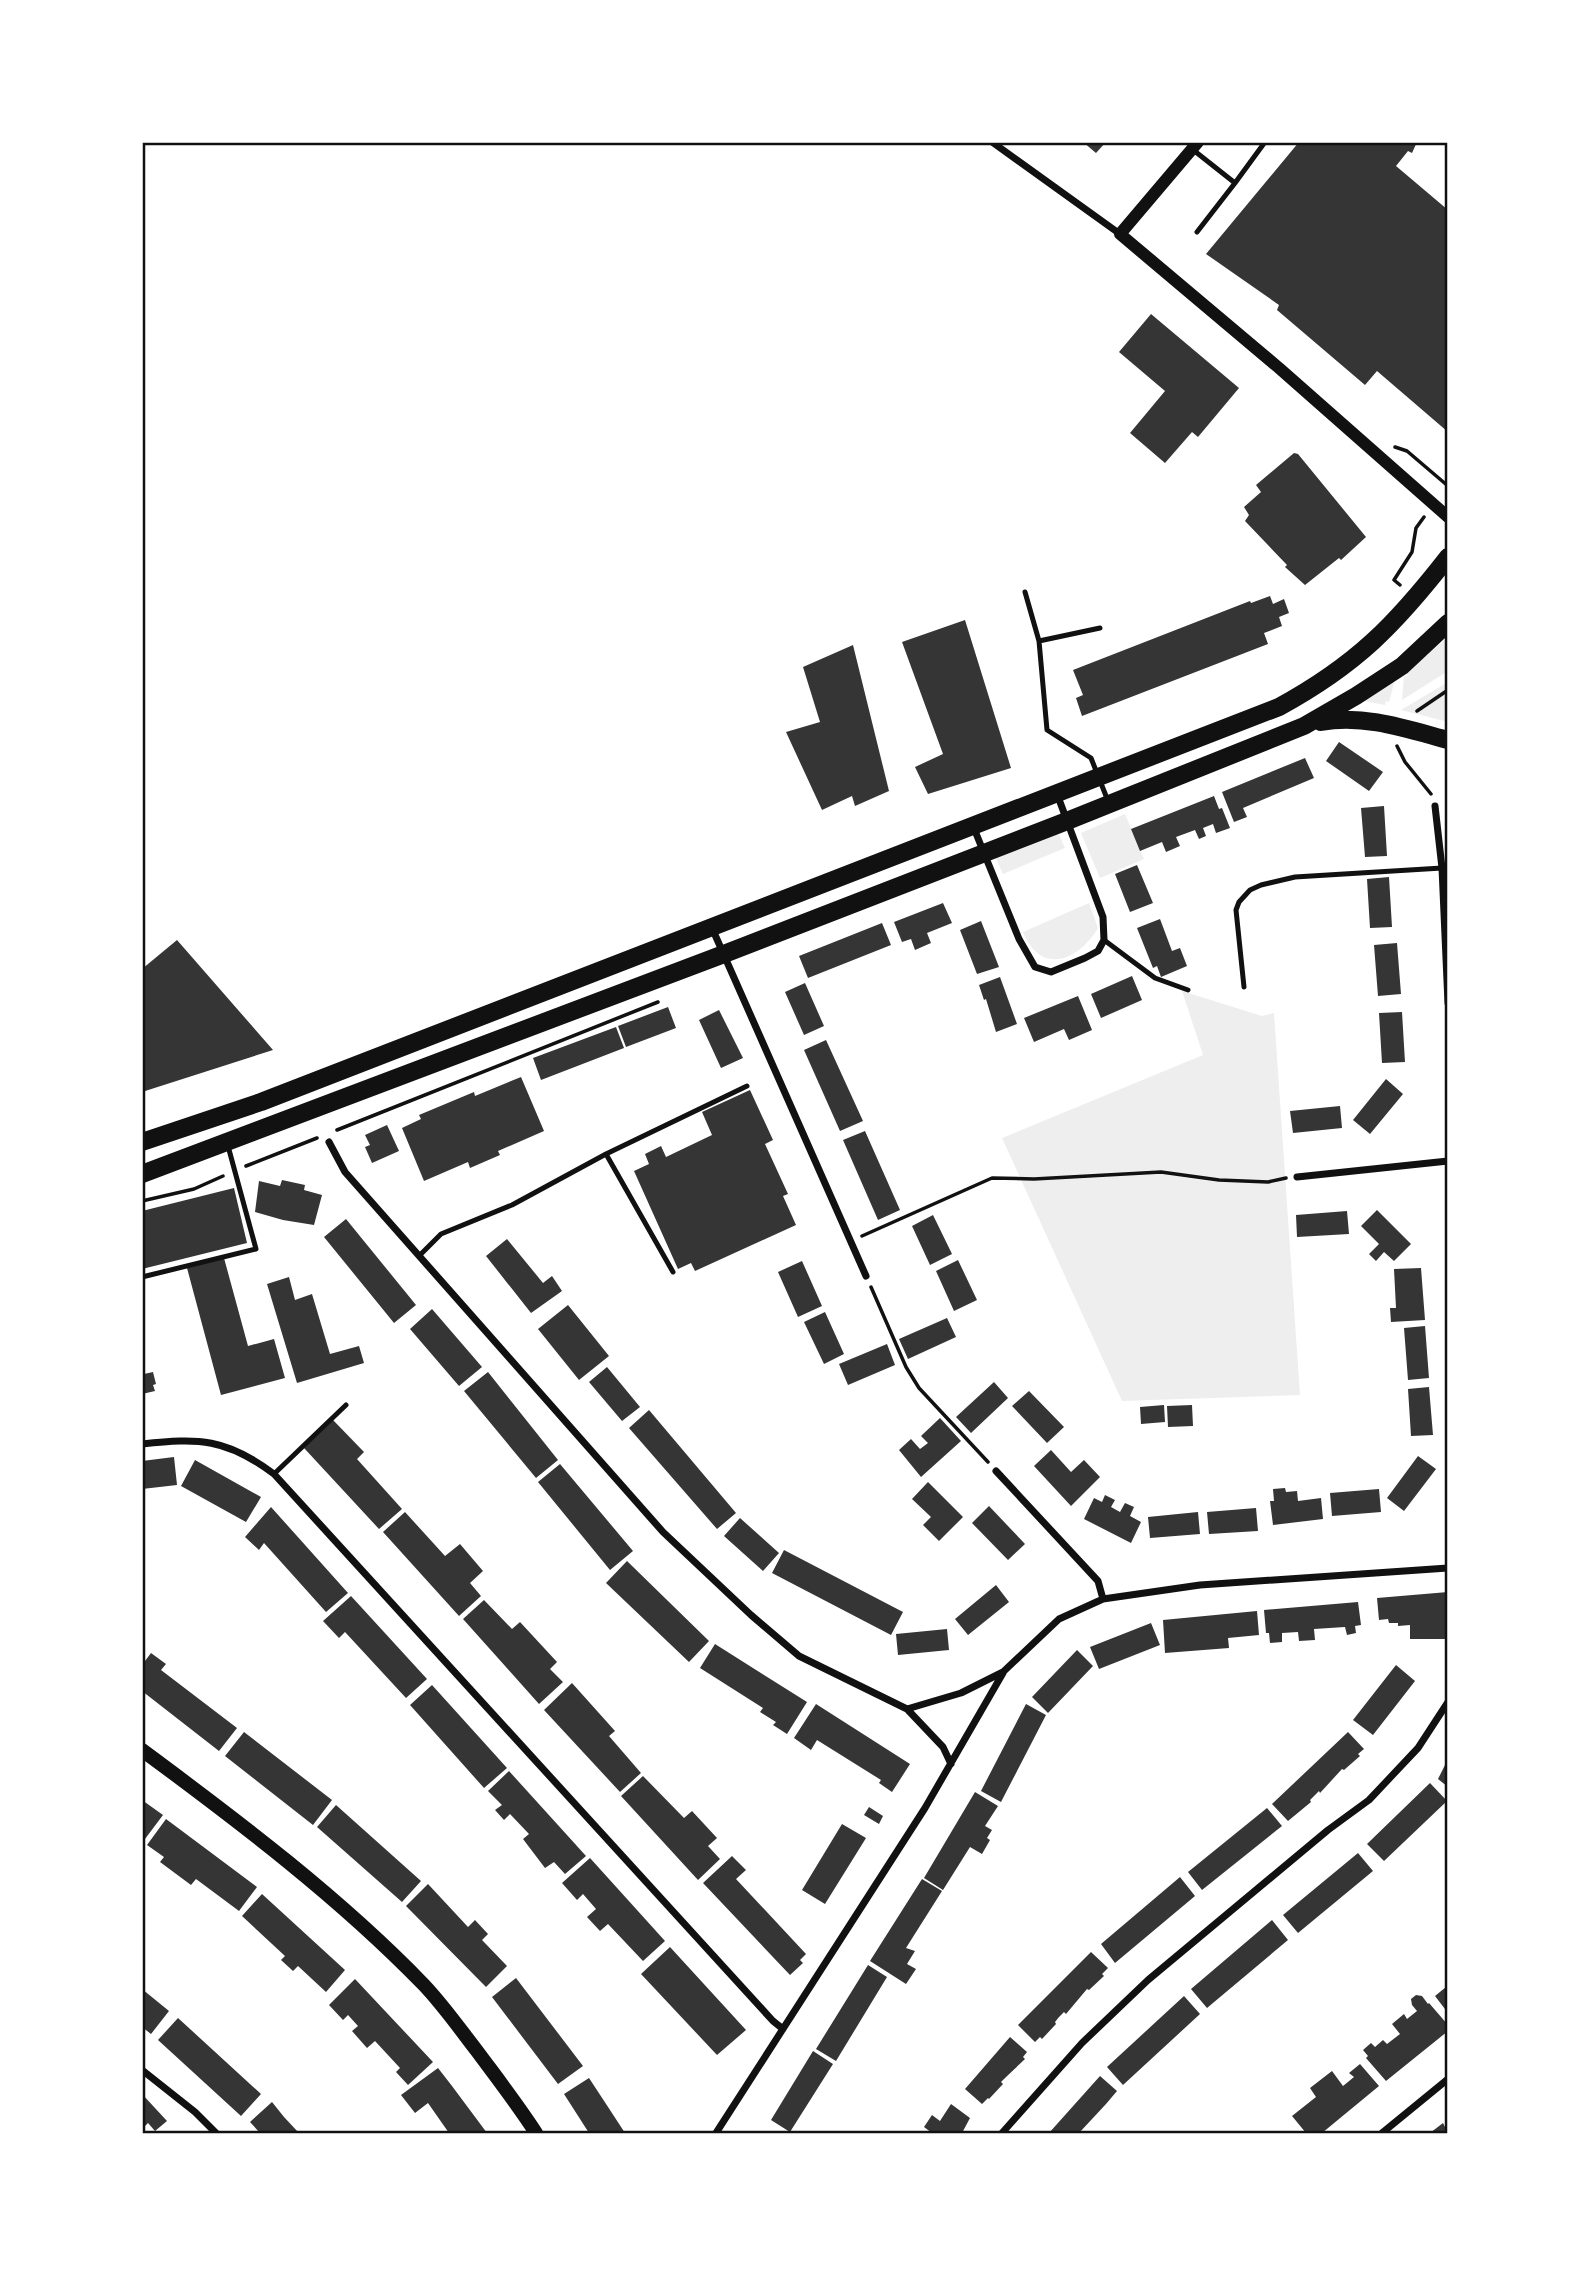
<svg xmlns="http://www.w3.org/2000/svg" width="1590" height="2275" font-family="'Varela Round',sans-serif">
<style>
.green{fill:#eee}
.building{fill:#353535}
.lines{fill:none;stroke-linecap:round;stroke-linejoin:round}
.path{stroke:#111;stroke-width:3.5}
.service{stroke:#111;stroke-width:5}
.minor{stroke:#111;stroke-width:7}
.tertiary{stroke:#111;stroke-width:12}
.secondary{stroke:#111;stroke-width:14}
.primary{stroke:#111;stroke-width:18}
.neatline{fill:none;stroke:#111;stroke-width:2.5}
</style>
<rect width="100%" height="100%" fill="#fff"/>
<path class="green" d="M1448,637v34l-46,29 2,-24h3v-4z
M1397,671l-8,31 -3,-1 -1,4 -27,-5z
M1448,682v40l-47,-12z
M1125,814l19,45 -44,19 -19,-45z
M1056,828l9,20 -62,26 -9,-20z
M1089,903l9,25c-20,34 -58,47 -75,4z
M1182,991l80,25 12,-3 26,382 -178,6 -120,-263 201,-83z"/>
<path class="building" d="M1083,142h23l-10,11z
M1299,142h118l-5,11 -4,-2 -12,15 52,44v222l-71,-61 -12,14 -88,-75 2,-5 -73,-51z
M1151,314l88,74 -41,49 -6,-5 -27,31 -35,-30 35,-42 -46,-39z
M1294,453l4,1 68,83 -25,23 -2,-2 -34,27 -20,-18 2,-2 -42,-44 4,-6 -5,-8 17,-15 -5,-7z
M1270,596l3,8 11,-5 5,14 -10,4 3,9 -18,7 4,11 -186,72 -6,-18 7,-3 -10,-25 177,-69 1,2z
M965,620l46,148 -83,26 -13,-27 28,-13 -41,-112z
M853,645l36,146 -34,15 -3,-10 -30,14 -36,-78 34,-10 -17,-55z
M1339,742l44,30 -14,19 -43,-30z
M1305,758l9,20 -71,30 4,9 -13,5 -12,-30z
M1214,796l5,13 3,-1 8,20 -14,5 -3,-9 -10,4 3,8 -7,3 -4,-9 -19,7 4,9 -14,6 -4,-10 -22,9 -9,-22z
M1384,806l3,50 -22,1 -4,-49z
M1137,865l16,38 -23,9 -15,-38z
M1389,877l3,50 -22,1 -3,-49z
M943,903l9,20 -25,10 4,10 -16,7 -4,-11 -9,3 -8,-20z
M1160,919l12,32 8,-3 7,18 -26,11 -4,-11 -4,2 -16,-40z
M981,921l18,46 -22,7 -17,-44z
M882,923l9,22 -83,33 -9,-22z
M177,940l96,110 -131,42v-123z
M1397,943l4,51 -23,2 -4,-51z
M1132,976l10,24 -41,18 -10,-24z
M1000,977l17,47 -21,8 -10,-33 -2,1 -5,-15z
M805,983l19,43 -20,9 -19,-43z
M1078,996l14,34 -23,10 -5,-11 -30,13 -10,-24z
M668,1007l8,21 -50,19 -8,-21z
M719,1010l24,48 -22,10 -22,-48z
M1402,1012l3,50 -23,1 -3,-50z
M616,1027l8,21 -83,32 -8,-22z
M826,1040l37,81 -23,10 -36,-81z
M521,1077l23,54 -46,20 2,4 -30,13 -2,-6 -44,19 -22,-53 19,-9 -2,-4 55,-23 1,4z
M1386,1079l17,15 -33,40 -17,-14z
M750,1090l23,50 -8,4 23,50 -5,2 13,29 -101,46 -4,-8 -13,6 -44,-98 15,-7 -4,-10 16,-8 5,11 46,-22 -10,-23z
M1340,1106l2,22 -49,5 -3,-22z
M387,1125l12,26 -27,12 -7,-16 5,-2 -5,-10z
M865,1131l35,79 -22,10 -35,-80z
M282,1180l23,5 -1,5 18,5 -8,30 -31,-5 -28,-8 4,-31 21,5z
M234,1188l13,55 -105,26v-58z
M1377,1210l34,34 -17,17 -10,-9 -8,9 -7,-7 10,-10 -18,-18z
M1347,1211l2,23 -52,3 -1,-22z
M933,1215l19,39 -22,11 -18,-39z
M346,1219l70,86 -22,18 -70,-86z
M507,1239l36,44 9,-7 10,15 -31,22 -45,-57z
M224,1258l24,88 26,-7 11,39 -64,17 -34,-127z
M958,1260l19,40 -23,11 -18,-40z
M802,1261l20,45 -24,11 -20,-45z
M1421,1268l4,52 -34,2 -1,-14h6l-2,-39z
M289,1277l6,23 17,-6 18,60 29,-8 5,17 -67,20 -30,-99z
M568,1305l41,51 -30,24 -41,-51z
M432,1309l50,58 -23,19 -49,-57z
M825,1312l19,42 -20,10 -20,-42z
M947,1318l9,19 -48,22 -9,-20z
M1425,1326l4,52 -21,2 -4,-52z
M887,1344l8,21 -47,20 -9,-21z
M607,1367l33,40 -18,14 -33,-39z
M142,1368l2,6 9,-2 3,12 -3,1 2,6 -13,3z
M488,1372l70,88 -22,18 -72,-87z
M994,1382l14,16 -37,35 -15,-16z
M1429,1387l4,48 -22,1 -3,-47z
M1029,1391l35,36 -17,16 -35,-37z
M1164,1405l1,17 -24,2 -1,-17z
M1192,1405l1,21 -25,1 -1,-21z
M649,1410l87,103 -19,16 -88,-101z
M940,1418l21,23 -40,36 -22,-27 12,-11 9,10 8,-6 -7,-7z
M333,1420l31,32 -7,7 45,50 -23,20 -75,-81z
M1051,1450l20,22 13,-12 16,17 -29,29 -37,-40z
M1418,1456l18,13 -32,42 -17,-13z
M174,1457l3,28 -35,4v-28z
M195,1460l66,37 -15,25 -65,-36z
M560,1464l73,87 -23,19 -72,-88z
M928,1482l35,35 -24,24 -16,-16 8,-8 -19,-18z
M1285,1488l1,4 11,-1 1,10 23,-3 2,21 -50,6 -3,-24h4l-1,-12z
M1379,1489l2,23 -49,4 -2,-23z
M1105,1495l10,5 -4,7 9,5 5,-9 9,4 -4,9 11,6 -10,21 -47,-24 10,-21 8,4z
M989,1506l36,38 -17,16 -36,-37z
M271,1507l77,86 -22,19 -62,-69 -5,7 -14,-13z
M1256,1508l2,23 -49,3 -2,-22z
M405,1512l40,44 15,-12 23,27 -13,12 11,13 -22,20 -76,-84z
M1198,1512l2,22 -50,4 -2,-21z
M740,1518l39,35 -16,18 -39,-35z
M784,1550l119,62 -12,23 -119,-62z
M627,1561l82,80 -20,21 -83,-79z
M996,1585l13,17 -41,33 -13,-16z
M1448,1592v47h-38v-14l-12,1v-3h-9l-1,-4 -9,1 -2,-22z
M351,1596l76,83 -21,19 -61,-66 -6,6 -16,-17z
M484,1600l28,29 8,-7 37,40 -7,7 13,13 -24,22 -76,-85z
M1358,1602l3,23 -6,1 1,7 -9,2 -2,-8 -31,2 1,11 -16,1 -1,-9 -16,1v9l-12,1 -1,-10h-3l-2,-23z
M1257,1611l2,24 -31,3 1,10 -64,5 -2,-33z
M1151,1623l9,22 -61,24 -9,-22z
M947,1629l2,21 -51,5 -2,-21z
M715,1644l92,58 -20,32 -14,-9 3,-3 -16,-10 3,-4 -63,-40z
M1077,1650l16,16 -45,47 -16,-16z
M151,1653l15,11 -5,6 76,58 -18,23 -77,-60v-26z
M1396,1665l19,16 -42,54 -20,-15z
M572,1683l43,48 -6,5 32,37 -21,19 -76,-82z
M432,1685l75,83 -23,20 -74,-83z
M816,1704l94,60 -18,28 -13,-9 2,-3 -64,-40 -6,10 -17,-12z
M1026,1704l20,11 -45,87 -20,-11z
M244,1732l88,68 -19,25 -88,-69z
M1348,1732l16,17 -6,5 2,2 -16,14 -2,-1 -22,24 -1,-2 -9,9 1,2 -23,19 -16,-17z
M1448,1759v28l-10,-8z
M509,1771l77,85 -21,18 -11,-12 -9,6 -22,-29 6,-5 -19,-20 -6,6 -9,-10 7,-5 -14,-14z
M643,1776l41,42 8,-7 25,27 -9,8 12,13 -22,21 -77,-84z
M1430,1783l17,18 -63,60 -17,-17z
M975,1792l23,14 -13,20 7,4 -5,8 3,2 -8,14 -12,-7 -27,43 -19,-12z
M142,1800l21,15 -18,24 -3,-3z
M336,1805l85,76 -19,21 -85,-75z
M869,1807l14,9 -4,8 -15,-9z
M1267,1808l15,18 -80,64 -14,-18z
M166,1819l91,68 -18,24 -43,-32 -5,6 -31,-23 4,-5 -17,-12z
M842,1824l24,14 -41,66 -23,-14z
M1358,1853l15,18 -75,62 -15,-18z
M732,1856l14,14 -10,9 70,75 -6,6 3,3 -13,12 -87,-92z
M590,1858l75,83 -22,20 -35,-37 -8,7 -13,-14 9,-8 -13,-15 -6,6 -15,-17z
M1180,1877l15,19 -80,67 -14,-19z
M922,1879l20,12 -36,57 9,3 -8,13 9,5 -10,15 -36,-23z
M428,1884l40,43 7,-7 13,14 -6,6 25,26 -21,21 -80,-81z
M262,1894l83,76 -19,22 -28,-26 -5,5 -12,-11 4,-4 -43,-40z
M1272,1920l16,20 -81,68 -16,-19z
M670,1947l76,83 -29,25 -76,-81z
M1091,1952l17,16 -6,6 2,2 -15,14 -2,-1 -21,25 -2,-2 -5,5 -4,5 1,2 -14,15 -2,-2 -5,5 -17,-17z
M868,1965l19,12 -51,84 -20,-12z
M516,1978l67,88 -25,18 -66,-87z
M355,1979l78,83 -25,23 -12,-13 4,-4 -25,-27 -8,7 -15,-17 6,-5 -10,-11 -5,5 -14,-15z
M1446,1987l2,3v23l-13,-17z
M142,1989l27,22 -18,23 -9,-7z
M1416,1995l6,1 6,8 1,-1 19,22v6l-62,50 -20,-23 2,-2 -5,-6 8,-7 4,4 8,-7 4,4 13,-10 -8,-10 12,-10 3,5 10,-8 -5,-6 -1,-6z
M1184,1996l16,18 -77,71 -16,-18z
M178,2018l83,76 -20,22 -83,-76z
M1010,2037l17,15 -4,5 2,2 -20,19 -4,4 2,2 -14,15 -1,-1 -6,6 -17,-15z
M813,2051l20,13 -43,68 -19,-12z
M1360,2064l19,22 -57,47h-16l-14,-17 24,-19 -6,-9 22,-17 11,15 11,-9 -5,-4z
M438,2068l14,18 35,47h-38l-21,-30 -13,10 -14,-18z
M1100,2076l17,15 -11,13 -27,29h-30z
M589,2078l21,32 15,23h-36l-25,-39z
M142,2094l25,27 -12,10 -7,-8 -6,6z
M272,2102l12,15 15,16h-39l-10,-11z
M951,2104l19,14 -8,15h-30l-8,-6 8,-12 8,6z
M1443,2123l5,10h-18z"/>
<g class="lines">
<path class="path" d="M1395,447l12,4 41,35
M1400,585l-6,-5 18,-28 4,-24 8,-11
M1417,711l31,-21
M1397,746l8,16 26,32
M337,1130l321,-128
M246,1166l71,-28
M142,1201l52,-12 29,-13
M862,1236l130,-58 42,1 127,-7 58,8 49,2 18,-4
M871,1287l35,80 13,21 69,74"/>
<path class="service" d="M1192,149l43,34 30,-41
M1197,232l38,-49
M1025,592l14,49 8,89 44,28 17,43
M1039,641l61,-13
M1104,940l51,38 33,12
M1244,987l-8,-77 3,-8 11,-12 11,-5 34,-8 147,-9
M606,1154l67,118
M419,1256l22,-22 71,-29 94,-51 141,-68
M142,1277l114,-28 -28,-103
M274,1474l72,-69"/>
<path class="minor" d="M992,142l128,92
M1435,806l7,62 6,135
M973,826l46,113 16,28 16,5 34,-14 13,-7 6,-11 -1,-23 -46,-123
M712,928l154,348
M329,1142l16,30 318,360 88,83 48,41 108,53 36,38 8,17
M1297,1177l151,-16
M142,1444c57,-6 84,-6 132,30l499,547 10,8
M996,1471l102,110 5,18
M907,1709l54,-16 42,-21 56,-53 44,-20 97,-14 248,-17
M142,2070l53,42 21,21
M716,2133l209,-325 78,-135
M1002,2133l80,-90 66,-63 180,-150 41,-30 49,-52 30,-46
M1382,2133l66,-54"/>
<path class="tertiary" d="M1198,142l-78,92 159,134 169,149"/>
<path class="secondary" d="M142,1750c96,71 198,148 282,235 19,20 36,44 53,66 20,27 41,54 59,82"/>
<path class="primary" d="M1321,722c43,-8 86,7 127,18
M142,1142l119,-40 1018,-395c77,-42 116,-82 169,-150
M142,1174l582,-220 343,-133 237,-95 52,-30 46,-30 46,-43"/>
</g>
<rect width="1590" height="2275" fill="none" stroke="#ffffff" stroke-width="287"/>
<rect x="144" y="144" width="1302" height="1988" class="neatline"/>
</svg>
